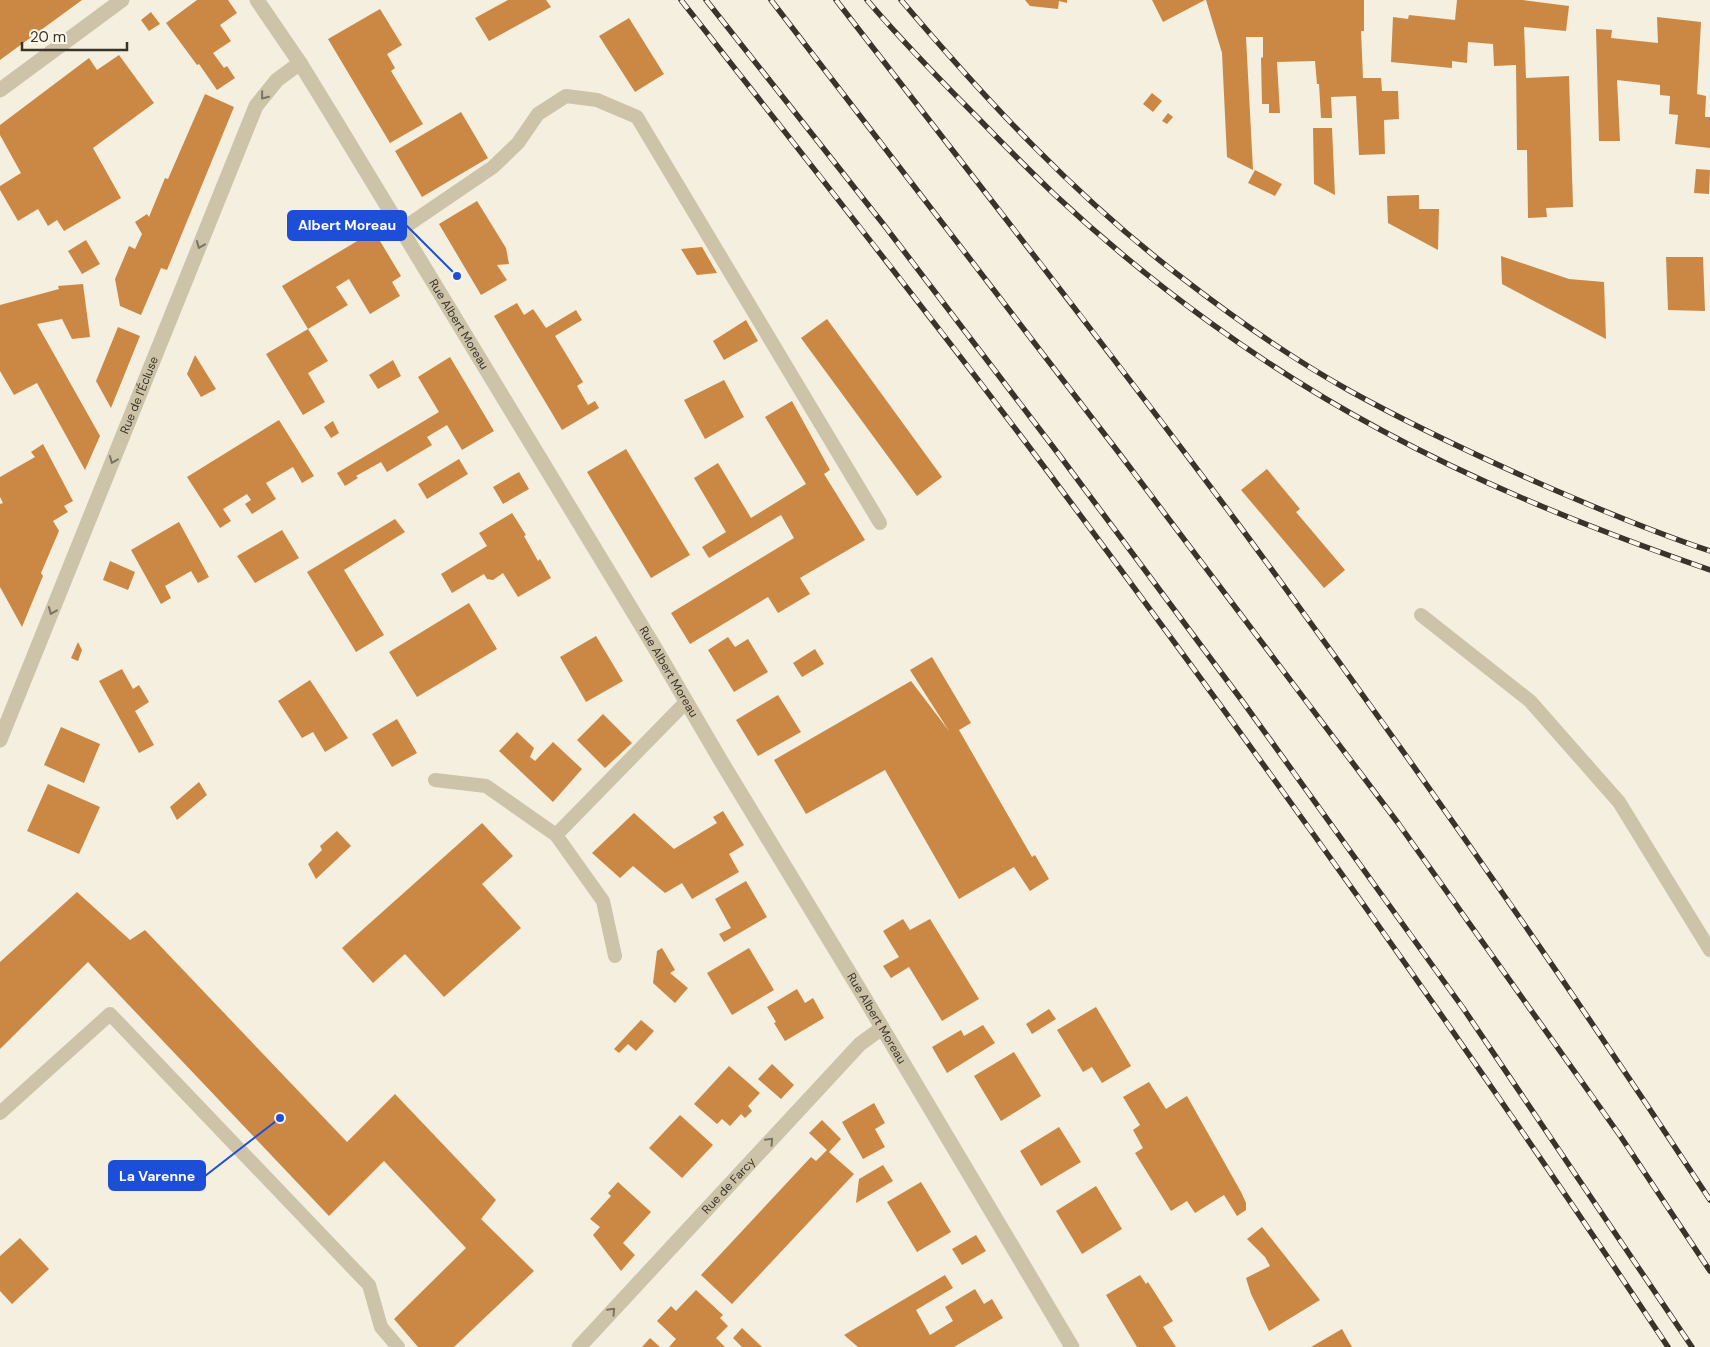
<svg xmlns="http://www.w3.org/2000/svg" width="1710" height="1347" font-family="'DM Sans',sans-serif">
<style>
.building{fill:#cb8844}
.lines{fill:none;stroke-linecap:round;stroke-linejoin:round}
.lane{stroke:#cdc3a9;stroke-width:14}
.street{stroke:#cdc3a9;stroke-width:15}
.rail-casing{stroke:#3a3329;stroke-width:5.5}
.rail{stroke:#fbf8eb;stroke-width:4;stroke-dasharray:11;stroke-linecap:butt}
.oneway{stroke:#7c7463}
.labels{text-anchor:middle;stroke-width:4.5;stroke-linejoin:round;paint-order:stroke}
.street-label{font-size:12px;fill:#3a3329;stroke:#fbf8eb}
.leader{fill:none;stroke:#1d4ed8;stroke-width:2}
.callout-dot{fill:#1d4ed8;stroke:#fbf8eb;stroke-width:2}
.callout{fill:#1d4ed8;stroke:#1d4ed8;stroke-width:2}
.callout-label{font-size:14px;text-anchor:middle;font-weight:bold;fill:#fff}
</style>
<rect width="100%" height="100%" fill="#f4efde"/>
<path class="building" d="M0,0h82l-82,60z
M197,0h31l9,13 -17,12 11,16 -18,12 11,15 3,-2 8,12 -18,12 -18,-26 -2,1 -31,-42z
M508,0h38l5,7 -62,34 -14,-23z
M1025,0h42v3l-8,-2 -1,8 -28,-3z
M1152,0h53l-42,22z
M1206,0h158v31h-3l2,47h18l1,13h16l1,28 -15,1 1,34 -26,1 -3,-59 -25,1 1,21h-11l-2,-34h-2l-2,-23 -38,1 3,51h-11v-9h-7l-1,-46 2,-1v-20h-17l7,133 -26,-13 -5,-104z
M1457,0h66l46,6 -3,25 -42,-4 2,51 43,-2 4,131 -27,1 1,9 -19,1 -1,-68h-10l-1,-85 -22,1 -1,-22 -25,-2 -1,21 -15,-2v7l-61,-6 2,-45 15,2 1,-4 46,5z
M380,9l22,36 -15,9 8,14 -4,3 32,53 -33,19 -62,-104z
M151,12l9,12 -11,7 -8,-11z
M1657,17l44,5 -4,72 9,2 -1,21h5v31l-35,-4 3,-29 -9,-1 1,-18 -10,-1v-10l-43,-5 3,61h-21l-3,-112 16,1 -1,8 47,5z
M629,18l35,56 -29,18 -36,-56z
M119,55l35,48 -61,45 28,50 -57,33 -7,-11 -9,6 -10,-17 -20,12 -18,-31v-4l21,-13 -21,-38v-10l89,-67 8,12z
M1152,93l10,8 -9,11 -10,-8z
M205,94l29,13 -67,163 -6,-2 -20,47 -21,-9 -5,-27 14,-33 6,3 7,-15 -7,-12 12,-8 2,3 16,-39 3,1z
M461,112l27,46 -66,39 -27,-46z
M1168,113l5,4 -6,7 -5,-3z
M1313,128h19l3,67 -21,-11z
M1696,169l14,1 -1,24 -15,-1z
M1255,170l27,14 -7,12 -27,-13z
M1419,195v14h20l-1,41 -50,-27 -1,-27z
M477,201l29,47 3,16 -12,1 10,15 -26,15 -42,-71z
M374,231l27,45 -9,6 8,14 -30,18 -21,-35 -13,8 12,18 -40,24 20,32 -20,12 17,29 -22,13 -37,-61 42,-25 -26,-43z
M86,240l14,24 -18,10 -14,-23z
M702,247l15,26 -20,2 -16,-26z
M1501,256l68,23 35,3 2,57 -104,-55z
M1666,257h37l2,54 -37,-1z
M83,284l7,53 -18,2 -10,-20 -25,5 63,112 -15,34 -48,-87 -23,12 -14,-24v-66l59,-16 -1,-3z
M517,303l7,12 9,-6 13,19 30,-18 6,10 -27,16 28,46 -6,4 11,19 7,-4 4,7 -37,22 -68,-114z
M827,319l115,158 -25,19 -116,-158z
M746,320l12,21 -34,19 -11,-19z
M118,327l22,9 -29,72 -15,-27z
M195,355l21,34 -15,8 -14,-23z
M450,357l44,74 -32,19 -15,-25 -20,12 5,8 -45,27 -6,-10 -25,14 2,2 -13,8 -8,-13 102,-61 -21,-35z
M393,360l8,16 -23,13 -9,-14z
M724,380l20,37 -39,22 -21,-39z
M792,401l38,69 -6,4 41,66 -65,38 10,16 -32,19 -10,-16 -78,47 -19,-31 123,-75 -13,-23 -72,43 -7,-11 24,-15 -32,-54 24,-15 33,55 55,-34 -41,-67z
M279,420l35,56 -12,7 -9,-16 -27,16 10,16 -24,15 -7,-10 6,-4 -4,-6 -24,15 8,12 -11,7 -33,-51z
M333,421l6,12 -8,5 -7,-11z
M43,444l30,57 -9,5 4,6 -15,9 6,10 -18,42 2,3 -21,51 -22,-40v-83l3,-1 -3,-6v-20l35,-20 -4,-5z
M626,449l64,106 -39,23 -64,-106z
M459,459l9,15 -41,25 -9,-15z
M1267,469l33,40 -4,3 49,58 -21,18 -83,-98z
M519,472l10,17 -26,15 -10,-17z
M512,513l14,22 -2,1 14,25 2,-2 11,19 -33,19 -15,-24 -10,7 -6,-1 -3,-5 -32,19 -11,-19 46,-28 -8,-13z
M395,519l10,13 -61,38 40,65 -28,17 -49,-80z
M179,522l30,55 -11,6 -7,-12 -26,15 6,12 -10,6 -30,-54z
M282,530l17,28 -44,25 -18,-27z
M110,561l25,11 -7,18 -25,-10z
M469,603l28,46 -80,48 -28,-45z
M596,636l27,45 -37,21 -26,-45z
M728,637l7,10 13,-8 20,33 -34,20 -26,-42z
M78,642l4,8 -4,11 -7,-3z
M815,649l9,15 -22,13 -9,-14z
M932,657l39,66 -12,7 73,127 3,-2 14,24 -19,12 -16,-24 -55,32 -74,-129 -79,44 -32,-54 137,-79 38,50 -39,-61z
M122,669l11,20 6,-4 10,17 -14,9 19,34 -15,8 -40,-72z
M310,680l38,58 -23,14 -12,-20 -11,6 -24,-37z
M778,695l23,37 -43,24 -22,-36z
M603,714l29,29 -27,25 -28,-28z
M397,719l20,34 -25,14 -20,-33z
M61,727l39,17 -16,39 -40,-18z
M517,732l17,16 -4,9 5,4 18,-19 29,27 -29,33 -54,-51z
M199,782l8,13 -30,25 -7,-13z
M48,784l52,23 -21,47 -52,-23z
M723,811l21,34 -15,9 10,18 -47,27 -10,-16 -17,10 -32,-27 -13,12 -28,-25 42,-40 40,36 43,-26 -4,-6z
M482,823l31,33 -31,28 39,44 -77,69 -39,-43 -32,29 -31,-35z
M337,831l14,15 -35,33 -8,-15 14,-14 -2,-4z
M746,881l21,36 -43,25 -5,-8 12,-6 -16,-29z
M77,892l53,48 15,-10 202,212 48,-48 101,106 -15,19 53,52 -80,76h-36l-24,-28 72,-71 -82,-87 -55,55 -241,-254 -88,87v-87z
M903,919l7,11 20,-11 49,80 -37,22 -33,-54 -18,11 -8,-12 16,-9 -16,-26z
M662,948l13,22 -5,3 18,15 -13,15 -22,-20 4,-32z
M749,948l25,42 -42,25 -25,-42z
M797,989l8,14 8,-5 11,20 -39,23 -11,-18 2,-1 -9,-15z
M1096,1007l35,59 -29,17 -10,-16 -9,5 -26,-42z
M1049,1009l7,10 -24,15 -6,-10z
M641,1020l13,11 -18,20 -8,-7 -9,9 -5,-4z
M983,1025l12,18 -48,30 -15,-26 29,-17 3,6z
M1014,1052l27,44 -40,25 -27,-45z
M772,1064l22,21 -13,14 -23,-20z
M729,1066l31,27 -12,13 4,5 -7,7 -4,-4 -11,12 -8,-7 -5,5 -23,-20z
M1149,1082l17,27 21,-13 54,96 5,11v7l-9,6 -13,-21 -29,18 -8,-12 -16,10 -36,-58 8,-5 -10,-18 7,-5 -17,-28z
M874,1103l11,20 -10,6 10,18 -22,12 -21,-37z
M680,1115l33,30 -31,33 -33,-30z
M822,1120l19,19 -12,13 25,22 -122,130 -31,-29 110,-118 5,4 11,-11 -18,-17z
M1059,1127l22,35 -40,24 -21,-35z
M883,1165l10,16 -37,22 3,-24z
M618,1182l33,30 -28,31 12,12 -14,16 -28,-36 7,-8 -10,-8 21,-23 -3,-3z
M921,1182l30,50 -34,20 -30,-50z
M1096,1186l26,43 -40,25 -26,-43z
M1262,1227l58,73 -51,31 -18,-37 -5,-16 24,-12 -5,-9 -18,-18z
M976,1235l10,16 -24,14 -10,-16z
M20,1238l29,31 -37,35 -12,-13v-35z
M945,1275l8,13 -37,22 14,25 23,-14 -8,-14 30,-18 9,15 8,-5 11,19 -49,29h-96l-14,-12z
M1140,1275l6,9 2,-2 25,39 -10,6 13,20h-39l-31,-52z
M696,1290l27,25 -3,3 8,8 -12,12 9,9h-56l7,-8 -19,-18 14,-15 5,5z
M742,1328l20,19h-20l-9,-9z
M1342,1329l10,18h-41z
M650,1338l10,9h-18z"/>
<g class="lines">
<path class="lane" d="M402,229l91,-62 25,-24 20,-29 28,-18 31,4 40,17 243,406
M1421,615l109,86 89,101 91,148
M435,780l51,6 70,49 130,-133
M556,835l47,66 12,55
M0,1113l110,-99 259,271 12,42 17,20"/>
<g class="street">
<path id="s1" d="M257,0l43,63 35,57 320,528 66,113 137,226 214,360"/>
<path d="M0,90l122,-90"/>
<path id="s2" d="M0,740l256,-634 21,-26 23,-17"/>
<path id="s3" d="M579,1347l281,-303 22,-16"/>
</g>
<defs>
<path id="rail" d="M681,0c121,154 243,307 361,464 216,288 426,583 626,883
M706,0l178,225 176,231 183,246 220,306 229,339
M771,0l348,453 279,370 223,314 89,134
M836,0c134,173 269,345 400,521 164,222 322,448 474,679
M867,0c35,41 72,79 110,117 25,26 51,52 77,77 96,90 211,174 327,236 105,57 217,101 329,140
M901,0c84,99 175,197 280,277 53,41 110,81 169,114 60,33 121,62 184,90 57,25 116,50 176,70"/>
</defs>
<use href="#rail" class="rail-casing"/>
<use href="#rail" class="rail"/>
</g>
<defs><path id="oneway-chevron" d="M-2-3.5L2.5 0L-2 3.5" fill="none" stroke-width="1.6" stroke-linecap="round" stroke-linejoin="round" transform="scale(1.25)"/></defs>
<g class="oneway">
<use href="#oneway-chevron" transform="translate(264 96) rotate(129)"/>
<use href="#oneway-chevron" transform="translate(200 245) rotate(112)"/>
<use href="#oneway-chevron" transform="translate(113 460) rotate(112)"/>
<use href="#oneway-chevron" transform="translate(52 611) rotate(112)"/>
<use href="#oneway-chevron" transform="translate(770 1141) rotate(-47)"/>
<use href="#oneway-chevron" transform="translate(612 1311) rotate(-47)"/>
</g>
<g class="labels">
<g class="street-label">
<text dy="4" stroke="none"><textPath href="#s1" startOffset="382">Rue Albert Moreau</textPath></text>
<text dy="4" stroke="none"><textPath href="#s2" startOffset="372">Rue de l'Écluse</textPath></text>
<text dy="4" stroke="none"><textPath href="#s1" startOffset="788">Rue Albert Moreau</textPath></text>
<text dy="4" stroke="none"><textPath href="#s1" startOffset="1192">Rue Albert Moreau</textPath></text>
<text dy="4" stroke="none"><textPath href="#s3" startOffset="220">Rue de Farcy</textPath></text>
</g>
</g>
<path class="leader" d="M457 276L406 225M280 1118L205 1176"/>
<g class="callout-dot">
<circle cx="457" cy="276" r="5"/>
<circle cx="280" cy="1118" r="5"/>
</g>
<g class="callout">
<rect x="288" y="211" width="118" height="29" rx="5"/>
<rect x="109" y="1161" width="96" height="29" rx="5"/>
</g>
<g class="callout-label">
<text x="347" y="230">Albert Moreau</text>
<text x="157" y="1181">La Varenne</text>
</g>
<path d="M22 42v8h105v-8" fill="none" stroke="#3a3329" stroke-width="2.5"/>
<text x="30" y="42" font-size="15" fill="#3a3329" stroke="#fbf8eb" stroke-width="4" paint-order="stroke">20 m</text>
</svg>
